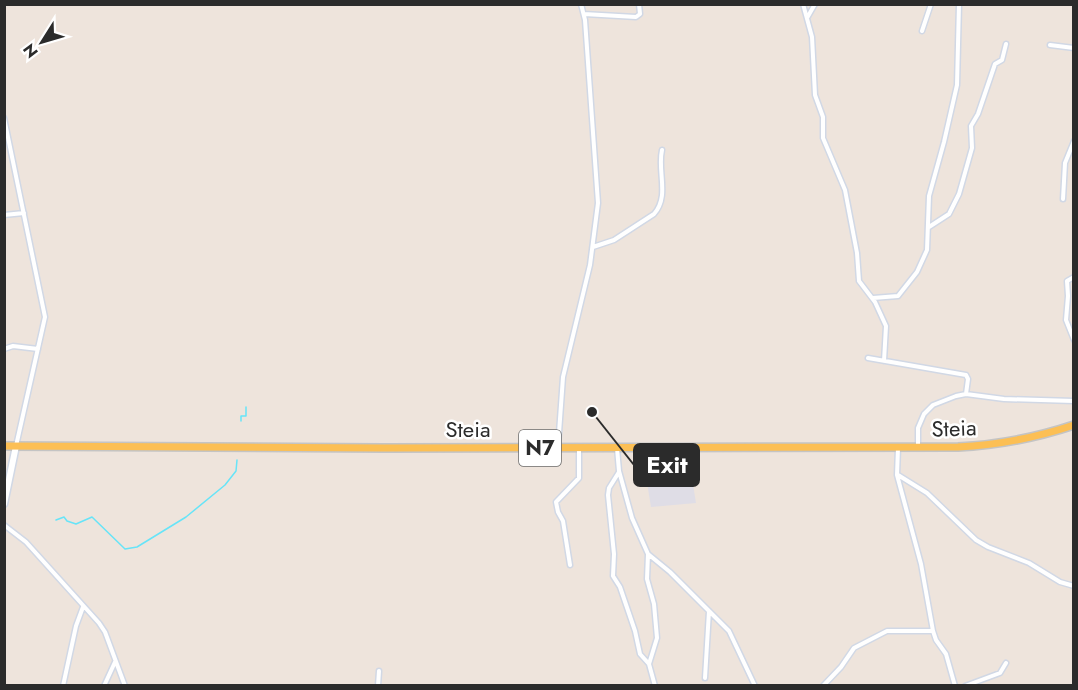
<svg xmlns="http://www.w3.org/2000/svg" width="1078" height="690" font-family="Jost,sans-serif">
<style>
.industrial{fill:#dfdde6}
.lines{fill:none;stroke-linecap:round;stroke-linejoin:round}
.stream{stroke:#67e4f8;stroke-width:1.5}
.street-casing{stroke:#d1d8e5;stroke-width:7}
.secondary-casing{stroke:#d1d8e5;stroke-width:9}
.primary-casing{stroke:#c4c4c4;stroke-width:10}
.street{stroke:#fff;stroke-width:4}
.secondary{stroke:#fff;stroke-width:6}
.primary{stroke:#fcbf54;stroke-width:7}
.labels{text-anchor:middle;stroke-width:5;stroke-linejoin:round;paint-order:stroke}
.shield{fill:#fff;stroke:#6b6b6b;stroke-width:1.5}
.shield-label{font-size:21px;font-weight:bold;fill:#2b2b2b}
.street-label{font-size:22px;fill:#2b2b2b;stroke:#fff}
.leader{fill:none;stroke:#2b2b2b;stroke-width:2}
.callout-dot{fill:#2b2b2b;stroke:#fff;stroke-width:2}
.callout{fill:#2b2b2b;stroke:#2b2b2b;stroke-width:2}
.callout-label{font-size:24px;text-anchor:middle;font-weight:bold;fill:#fff}
</style>
<rect width="100%" height="100%" fill="#eee4dc"/>
<path class="industrial" d="M690,466l6,37 -45,4 -6,-37z"/>
<g class="lines">
<path class="stream" d="M241,421v-5h5v-9
M56,520l8,-3 3,4 9,3 16,-7 33,32 12,-2 49,-30 39,-32 11,-14 1,-11"/>
<defs>
<path id="street" d="M803,4l9,33 3,58 8,22v21l22,52 12,63 2,28 16,21 11,24 -2,35
M584,14l52,3 4,-3 -1,-10
M807,18l8,-14
M922,31l9,-27
M1050,45l24,3
M4,118l41,199 -29,129
M1063,199l2,-36 9,-22
M4,215l20,-2
M929,227l20,-13 10,-20 13,-46 -1,-22 7,-12 17,-50 7,-4 4,-16
M593,247l21,-7 40,-26c16,-18 3,-43 8,-64
M1074,277l-7,4 1,15 -2,24 8,20
M873,298l25,-2 19,-24 10,-22 2,-54 15,-54 13,-57 2,-81
M4,349l9,-3 25,3
M868,358l98,17 2,4 -2,15
M558,447l5,-70 27,-112 8,-62 -13,-183 -4,-16
M918,447v-19l6,-14 9,-9 23,-9 10,-2 38,5 70,2
M617,448l2,23 13,47 16,36 22,18 59,59 26,55
M898,448l-1,27 24,89 12,67 3,9 10,14 9,32
M619,472l-10,16 -1,7 6,59 -1,22 7,11 15,44 5,23 9,10 6,22
M898,475l29,18 49,47 12,7 41,16 31,19 14,4
M4,525l22,17 73,81 6,9 20,54
M648,554l-1,25 7,25 3,34 -8,26
M570,565l-7,-44 -5,-9 -2,-10 23,-24v-30
M705,678l4,-67
M63,686l13,-60 7,-19
M104,686l11,-24
M378,686l1,-15
M823,686l18,-19 13,-19 33,-17h46
M965,686l35,-13 6,-10"/>
<path id="secondary" d="M4,504l12,-58"/>
<path id="primary" d="M4,446l380,2 574,-1c41,-2 77,-9 116,-22"/>
</defs>
<use href="#street" class="street-casing"/>
<use href="#secondary" class="secondary-casing"/>
<use href="#primary" class="primary-casing"/>
<use href="#street" class="street"/>
<use href="#secondary" class="secondary"/>
<use href="#primary" class="primary"/>
</g>
<g class="labels">
<rect class="shield" x="519" y="430" width="42" height="36" rx="4.5"/>
<g class="shield-label">
<text x="540" y="455">N7</text>
</g>
<g class="street-label">
<text transform="translate(954 428) rotate(-2)" y="8">Steia</text>
<text x="468" y="437">Steia</text>
</g>
</g>
<path class="leader" d="M592 412L634 465"/>
<circle class="callout-dot" cx="592" cy="412" r="6"/>
<rect class="callout" x="634" y="444" width="65" height="42" rx="6"/>
<g class="callout-label">
<text x="667" y="473">Exit</text>
</g>
<rect width="1078" height="690" fill="none" stroke="#2b2b2b" stroke-width="12"/>
<g transform="translate(42 42) rotate(233)" stroke="#ffffff" stroke-width="4.5" paint-order="stroke">
<path d="M0-4.5L10 22L0 15L-10 22Z" fill="#2b2b2b"/>
<text y="-9" font-size="16" font-weight="bold" text-anchor="middle" fill="#2b2b2b">N</text>
</g>
</svg>
